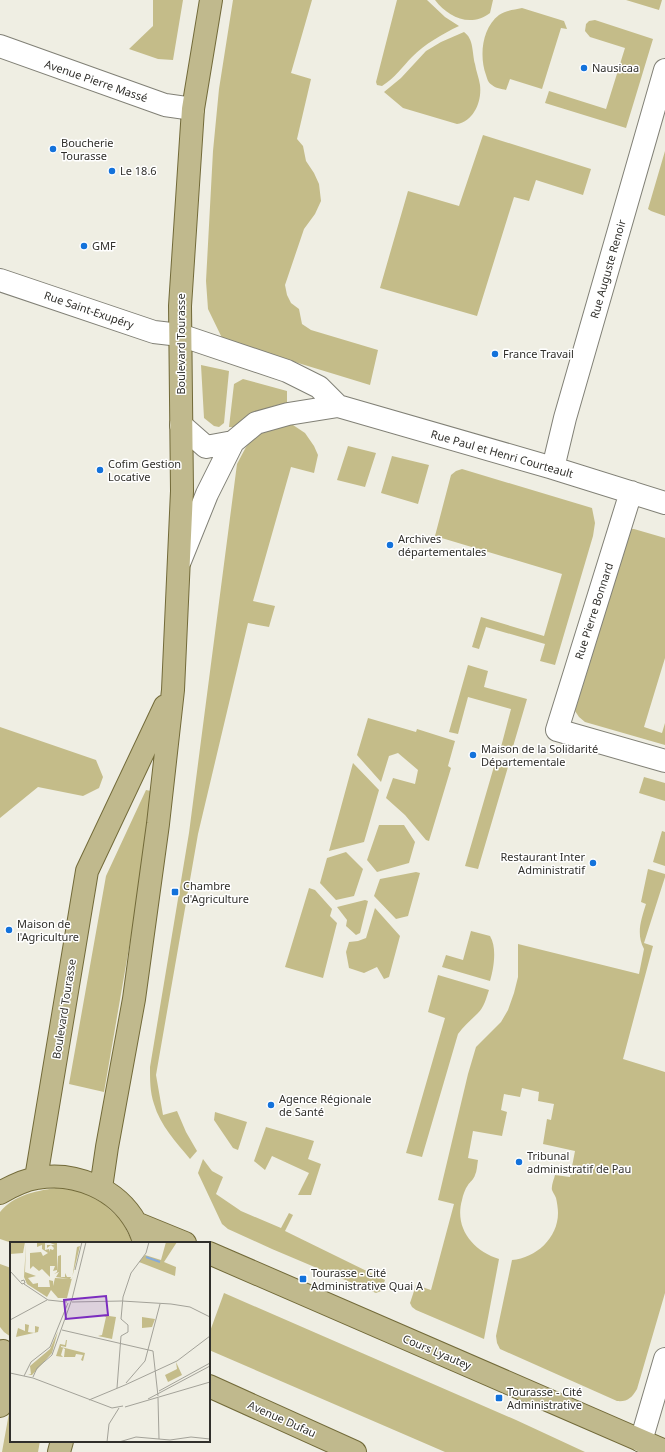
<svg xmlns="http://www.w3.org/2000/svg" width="665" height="1452" font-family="'Noto Sans',sans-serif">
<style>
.green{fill:#c4bc89}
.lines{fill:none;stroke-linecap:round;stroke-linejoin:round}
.minor-casing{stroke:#818076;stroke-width:24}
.major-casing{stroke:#726a39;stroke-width:24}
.minor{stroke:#fff;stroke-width:22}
.major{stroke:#c0b98d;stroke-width:22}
.poi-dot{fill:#1372db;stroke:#fff;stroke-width:1.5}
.labels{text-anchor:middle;stroke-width:3;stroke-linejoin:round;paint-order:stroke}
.poi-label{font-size:11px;fill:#302f2b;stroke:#fff;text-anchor:start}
.street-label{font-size:11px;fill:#302f2b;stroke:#fff}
.inset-river{fill:none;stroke:#84aadc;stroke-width:2}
.inset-road{fill:none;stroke:#a3a299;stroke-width:1}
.view{fill:#7b2cbf;fill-opacity:0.15;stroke:#7b2cbf;stroke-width:2}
.inset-edge{fill:none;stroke:#302f2b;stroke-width:2}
</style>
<rect width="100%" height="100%" fill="#efeee3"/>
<path class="green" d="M153,0h30l-10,60 -15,-1 -29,-10 24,-23z
M233,0h79l-21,73 20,6 -14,60 6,7 3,15 8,12 5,11 2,17 -6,13 -11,15 -19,56 2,10 4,8 8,6 3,15 9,6 67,20 -8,35 -147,-45 -15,-31 -2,-28 7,-130 6,-62z
M397,0h30l18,17 14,9c-17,8 -34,18 -47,31 -10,10 -17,21 -30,29l-5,-1 -1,-3z
M435,0h58l-3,13c-20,15 -42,4 -55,-13z
M626,0h36l-3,10z
M522,8l42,13 3,8 -6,-1 -19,61 -32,-10 -4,11c-4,-1 -11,-2 -14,-5 -4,-2 -5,-7 -6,-10 -7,-19 -4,-47 13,-60 7,-5 15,-5 23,-7z
M595,20l58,19 -27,89 -81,-25 4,-12 57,18 19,-61 -35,-11 -5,-6 1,-7 3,-3z
M464,32c10,7 8,21 11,32 1,7 4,14 5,21 2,16 -6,36 -23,39l-54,-16 -19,-16 17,-14 25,-27 15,-9z
M483,135l108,34 -8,26 -47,-15 -7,21 -15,-4 -37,119 -97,-28 28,-97 51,15z
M665,151v65l-14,-5 -3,-2z
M201,365l28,6 -5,52 -5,4 -5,-1 -10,-8z
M243,379l44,12v12c-22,4 -34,10 -51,24h-7l5,-43z
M282,424l11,1 12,8 9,13 4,9 -4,18 -23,-6 -38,134 22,5 -6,21 -21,-4 -50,211 -42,241 7,40 14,-4 9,21 11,19 -7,8c-14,-17 -30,-34 -36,-55 -4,-12 -4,-24 -4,-37l39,-234 48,-369 9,-17 10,-13z
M348,446l28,7 -11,34 -28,-7z
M392,456l37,9 -11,39 -37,-11z
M462,469l130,39 3,15 -2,13 -38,129 -15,-4 5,-17 -59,-17 -7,22 -7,-2 9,-30 63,19 18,-62 -127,-38 16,-61 5,-4z
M631,529h3l31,9v120l-21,69 18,6 3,-10v22l-80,-23 -6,-5 -4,-6z
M468,665l20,6 -4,16 43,12 -15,51 -11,-3 10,-38 -43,-12 -10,37 -9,-2z
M368,718l48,14 1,-3 38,12 -7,25 3,2 -22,73 -3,-1 -21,-25 -19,-17 7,-20 22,6 3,-14 -20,-17 -9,3 -8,26 -24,-27z
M0,727l96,33 7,17 -4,11 -16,8 -45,-9 -38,31z
M353,763l26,27 -15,52 -35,9z
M495,763l13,4 -30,102 -13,-3z
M644,777l21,6v18l-26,-8z
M146,790l10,2 -52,300 -35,-8 37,-208z
M379,825h25l11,17 -6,21 -32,9 -10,-12z
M662,831l3,1v34l-12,-4z
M346,852l17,17 -9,27 -18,4 -16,-17 7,-25z
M648,869l17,5v3l-21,66 9,3 -30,113 42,13v221l-28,96c-5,9 -10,13 -20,12l-117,-52 -3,-6 -1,-7 16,-76c24,-2 46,-22 46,-47 0,-4 -1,-11 -2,-15 -1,-3 -3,-5 -4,-8 -1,-4 2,-11 3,-15l15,2 5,-26 -32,-7 4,-25 4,1 3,-16 -16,-3 1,-9 -17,-4 -2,9 -16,-3 -3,16 6,2 -5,24 -29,-5 -5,27 10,2c-1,5 -1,11 -3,15 -1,4 -5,7 -7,10 -3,4 -5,10 -6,15 -8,28 11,51 37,59l-15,80 -68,-29 -4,-3 -2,-4 6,-18 15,5 23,-86 -16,-4 30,-126 8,-27 25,-25 7,-12 6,-17 4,-16v-33l121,30 5,-25c-8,-15 -3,-29 2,-45l-5,-2z
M416,872l4,1 -12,43 -12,3 -22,-23 6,-17z
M309,888l6,2 17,19 -2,7 7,7 -14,55 -38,-11z
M365,900l3,1 -8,32 -4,2 -10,-9 1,-6 -10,-13z
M375,908l25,28 -11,41 -5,2 -7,-12 -13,6 -15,-5 -3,-16 3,-10 9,-1 8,-3z
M471,931l19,5c7,11 4,32 0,45l-48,-14 4,-12 17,5z
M438,975l51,15c-3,9 -5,17 -11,23 -7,7 -14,13 -20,21l-36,123 -16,-4 39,-135 -17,-6z
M215,1112l32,10 -9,28 -5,-2 -19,-28z
M266,1127l48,14 -6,18 13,5 -10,31h-13l11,-22 -37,-17 -7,14 -11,-9z
M203,1159l9,12 11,6 -7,17 25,17 40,17 8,-15 4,2 -8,16 100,49 -4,11 -5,2 -104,-44 -44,-20 -6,-5 -24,-51z
M56,1188l24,3 23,12 18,17 12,23h-121l-12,-4v-27c14,-17 35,-21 56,-24z
M0,1264l11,4v69l-7,-5 -4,-5z
M224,1293l292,127 69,32h-140l-236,-102v-16z
M11,1402v39h29l-2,11h-36z"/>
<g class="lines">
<defs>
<path id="minor" d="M0,46l165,59 28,4
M0,280l154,52 26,3 107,36 32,16 19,19
M181,425l25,22 27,-5
M553,468l12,-50 100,-348
M631,492l-74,238 108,31
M180,561l27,-67 26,-52 23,-19 32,-9 50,-8 215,62 112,35
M641,1441l24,-82"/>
<path id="major" d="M36,1178l51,-307 78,-165
M101,1188l6,-41 27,-148 24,-175 15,-134 9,-199 -2,-185 13,-197 18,-109
M0,1193c12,-7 24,-13 37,-15 38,-7 80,11 99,45 4,6 6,14 9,20
M136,1223l49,20
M209,1253l456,198
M209,1386l146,66
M0,1406l2,-11 1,-44
M59,1452l3,-11"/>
</defs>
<use href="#minor" class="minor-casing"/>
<use href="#major" class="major-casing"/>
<use href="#minor" class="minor"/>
<use href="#major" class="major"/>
</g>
<g class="poi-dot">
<circle cx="584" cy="68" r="4"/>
<circle cx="53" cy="149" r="4"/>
<circle cx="112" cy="171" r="4"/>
<circle cx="84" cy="246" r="4"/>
<circle cx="495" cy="354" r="4"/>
<circle cx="100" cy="470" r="4"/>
<circle cx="390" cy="545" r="4"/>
<circle cx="473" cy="755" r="4"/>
<circle cx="593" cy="863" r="4"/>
<rect x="171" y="888" width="8" height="8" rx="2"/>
<circle cx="9" cy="930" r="4"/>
<circle cx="271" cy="1105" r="4"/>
<circle cx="519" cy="1162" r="4"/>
<rect x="299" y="1275" width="8" height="8" rx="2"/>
<rect x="495" y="1394" width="8" height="8" rx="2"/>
</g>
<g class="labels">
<g class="poi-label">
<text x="592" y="72">Nausicaa</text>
<text x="61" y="147">Boucherie<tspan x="61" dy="13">Tourasse</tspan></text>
<text x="120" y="175">Le 18.6</text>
<text x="92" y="250">GMF</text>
<text x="503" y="358">France Travail</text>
<text x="108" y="468">Cofim Gestion<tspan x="108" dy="13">Locative</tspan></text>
<text x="398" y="543">Archives<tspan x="398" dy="13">départementales</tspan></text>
<text x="481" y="753">Maison de la Solidarité<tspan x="481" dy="13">Départementale</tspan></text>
<text x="585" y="861" text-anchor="end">Restaurant Inter<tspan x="585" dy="13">Administratif</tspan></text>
<text x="183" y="890">Chambre<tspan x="183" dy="13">d'Agriculture</tspan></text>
<text x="17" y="928">Maison de<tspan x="17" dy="13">l'Agriculture</tspan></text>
<text x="279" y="1103">Agence Régionale<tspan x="279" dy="13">de Santé</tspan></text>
<text x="527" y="1160">Tribunal<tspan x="527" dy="13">administratif de Pau</tspan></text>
<text x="311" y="1277">Tourasse - Cité<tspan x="311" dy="13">Administrative Quai A</tspan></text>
<text x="507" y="1396">Tourasse - Cité<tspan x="507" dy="13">Administrative</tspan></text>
</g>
<g class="street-label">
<text transform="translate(96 81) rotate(19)" y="4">Avenue Pierre Massé</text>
<text transform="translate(608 269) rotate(-74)" y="4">Rue Auguste Renoir</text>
<text transform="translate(89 310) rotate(19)" y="4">Rue Saint-Exupéry</text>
<text transform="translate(181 344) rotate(-90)" y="4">Boulevard Tourasse</text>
<text transform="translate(502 454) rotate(16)" y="4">Rue Paul et Henri Courteault</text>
<text transform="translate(594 611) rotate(-72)" y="4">Rue Pierre Bonnard</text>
<text transform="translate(64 1009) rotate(-81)" y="4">Boulevard Tourasse</text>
<text transform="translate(437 1352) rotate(23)" y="4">Cours Lyautey</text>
<text transform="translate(282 1419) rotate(24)" y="4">Avenue Dufau</text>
</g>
</g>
<g transform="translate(10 1242)">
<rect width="200" height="200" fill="#efeee3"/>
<path d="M0,0h15l-2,11 -13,1zM27,0h8v8l4,-1v3l1,-3 3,1 1,-2 -3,-3 -4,3v-3h8l-7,-3h9v28l-4,1 2,-5h-5v11l-8,-8 -3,2 -6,-5 -3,3v-16l11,-1 2,4 5,-3 -6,-4v-4l-5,2zM156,0h11l-13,20 12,5 -1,9 -36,-14 6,-7 16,5zM16,2l-1,28 11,4 -8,2 5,6 5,-1v4h12l-1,-7 4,1v5l2,-8 17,1 5,-32 3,-1 -13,52h-9l-7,-8 -4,7 -20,-13 -3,-7zM51,13v22h4v-4l2,4h4l-1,2 -14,-2 3,-5 -5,2 3,-2 1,-16zM92,73l14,2 -4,22 -14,-3 4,-1 4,-18zM132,75l13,2 -3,8 -10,1zM15,82l4,1 -1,7 7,1v-7l4,1 -1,5 -22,5 2,-9 7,3zM48,89l-6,22 -20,22h-4l3,-1 -1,-8 20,-17zM56,98h1l-1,7 -5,-1v1l24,6 -2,8 -2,-1 2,-5 -7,-1 -1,3h-11l1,-8 -2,-1 -2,7 2,2 -7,-1 4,-12 5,1zM166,120l6,13 -14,7 -3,-7 12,-6z" fill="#c4bc89"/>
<path class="inset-river" d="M136,15l14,5"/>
<path class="inset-road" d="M65,28l7,-28M0,29l12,13 3,-1 -1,-3 -3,1M14,42l24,16 19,2M62,57l14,-57M62,60l50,-1 49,3 19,3 20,10M0,78l37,-20M52,88l91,21 5,45M0,131l23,5 79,30 11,-2M14,134l7,-14 19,-15 18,-44M23,135l4,-9 15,-13 20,-56M116,141l19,-22 15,-57M115,143l52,-24 33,-25M107,146l4,-52 7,-4v-7l-7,-6 2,-22 8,-24 15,-20 3,-11M149,149l51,-28M148,156l1,41M138,157l62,-33M79,158l36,-15M115,165l85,-25M97,200l2,-18 10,-16M109,200l17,-5 34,3 21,-3 19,2"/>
<path class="view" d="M96,54l2,19 -42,4 -2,-19z"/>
<rect width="200" height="200" class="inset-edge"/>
</g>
</svg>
